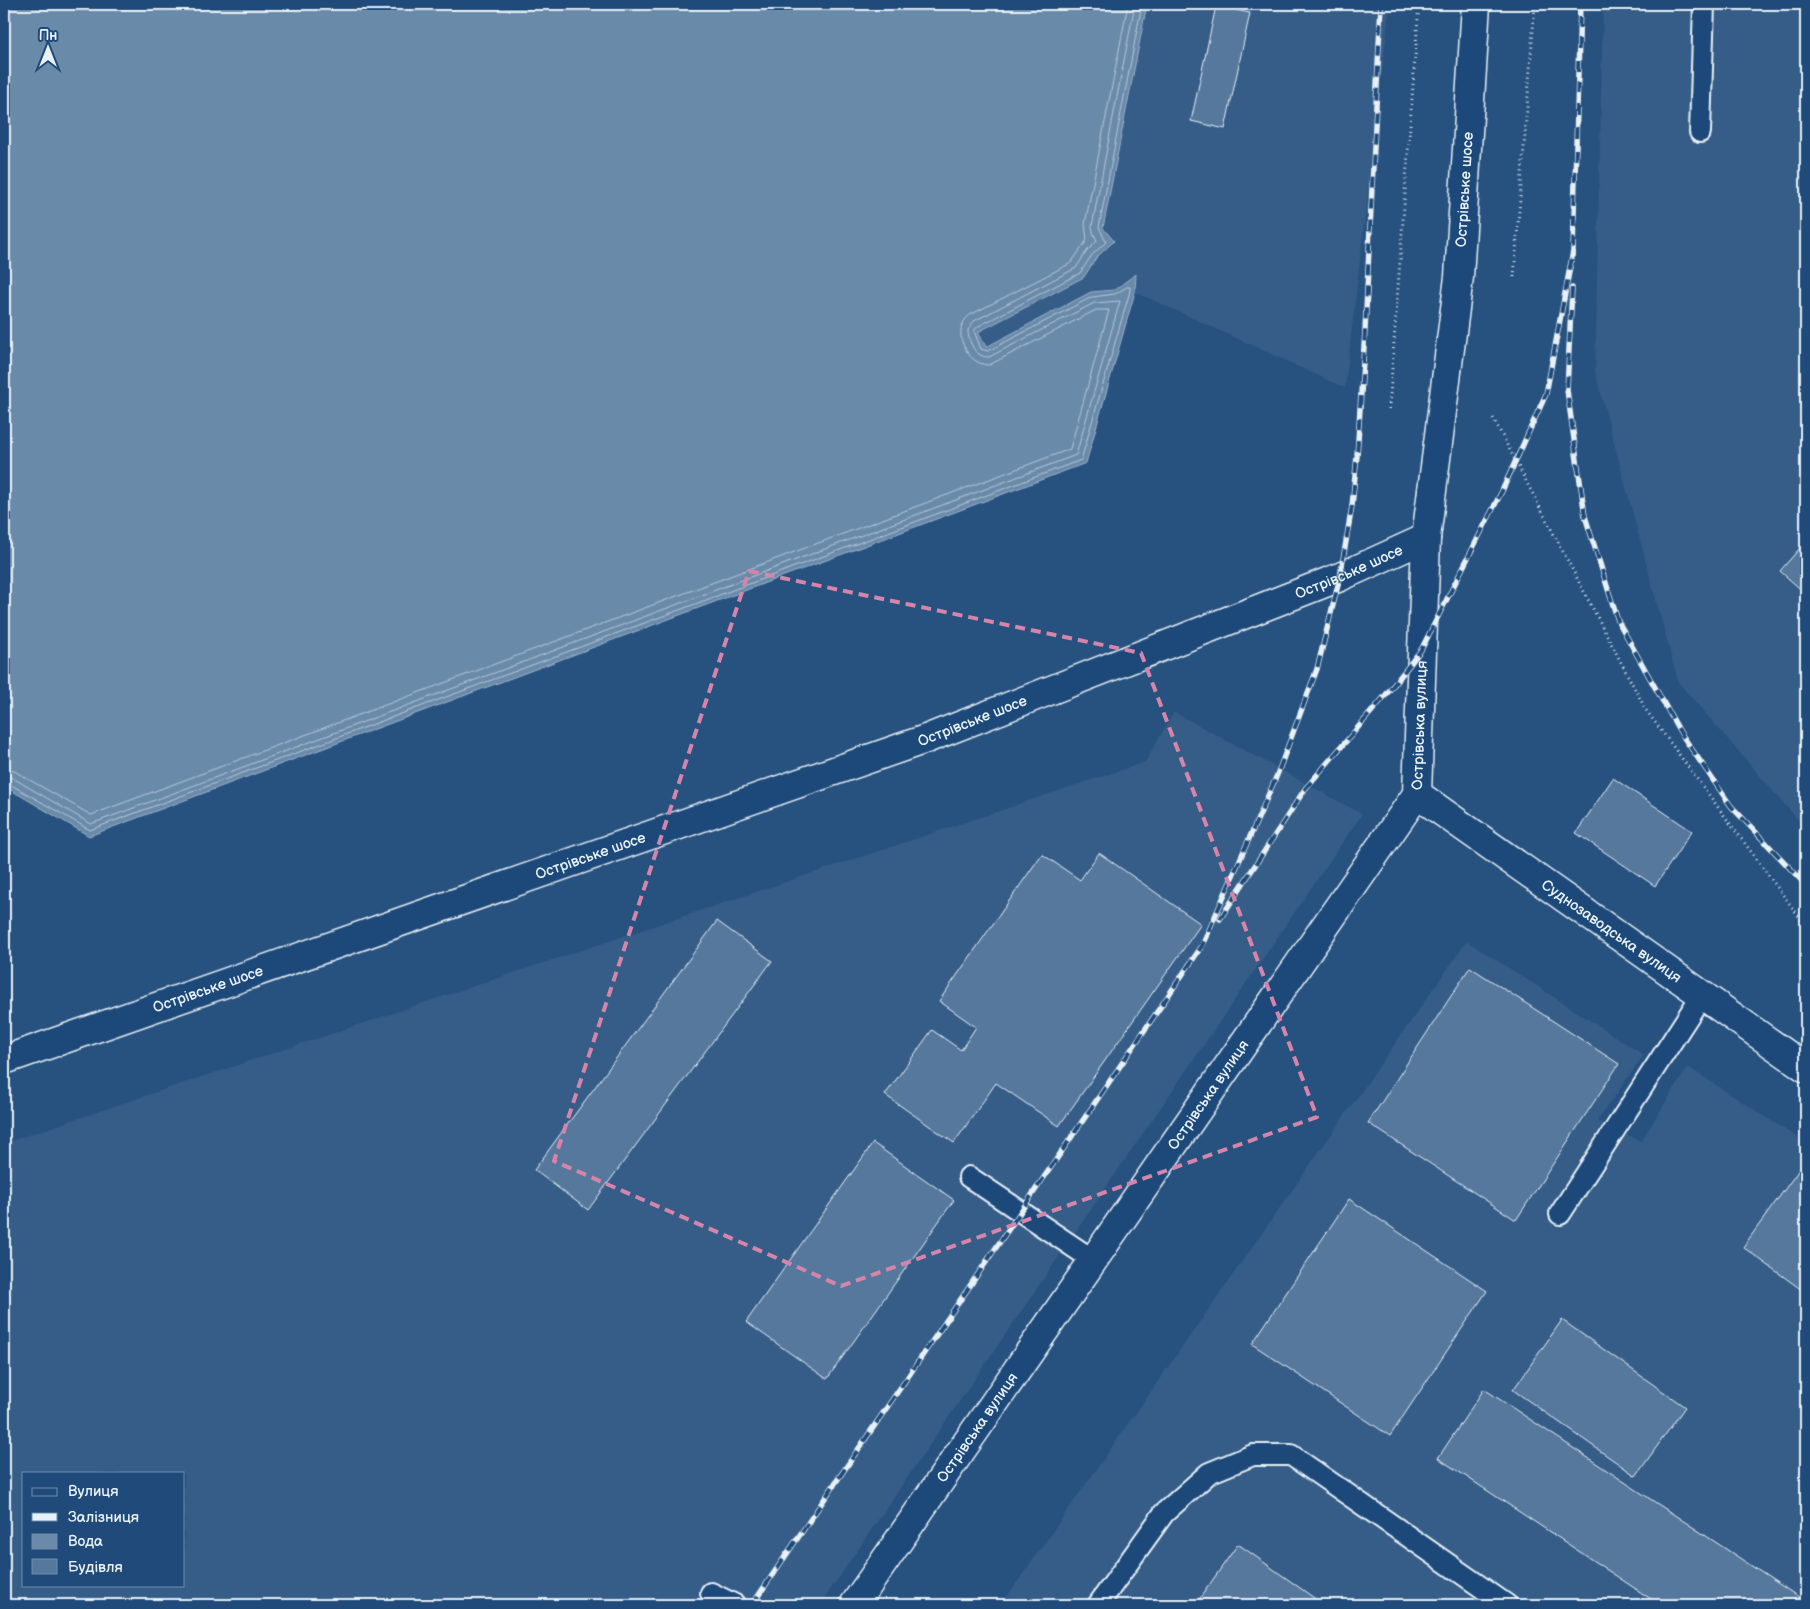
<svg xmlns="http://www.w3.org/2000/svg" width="1810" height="1609" font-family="'Balsamiq Sans',sans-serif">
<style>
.built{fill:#355d88;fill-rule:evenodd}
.water{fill:#6b8aaa;stroke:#9db3c9}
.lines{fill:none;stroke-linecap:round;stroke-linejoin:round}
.shore{stroke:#b6c8d9;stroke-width:1}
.building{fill:#57789d;stroke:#e8f1f8}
.service-casing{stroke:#e8f1f8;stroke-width:24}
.minor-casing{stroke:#e8f1f8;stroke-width:31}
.tertiary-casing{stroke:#e8f1f8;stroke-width:31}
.path{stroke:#e8f1f8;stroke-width:3;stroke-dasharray:1 4;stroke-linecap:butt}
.service{stroke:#1f4a7a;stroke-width:20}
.minor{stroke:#1f4a7a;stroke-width:28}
.tertiary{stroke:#1f4a7a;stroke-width:28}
.rail-casing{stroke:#e8f1f8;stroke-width:5.5}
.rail{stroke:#1f4a7a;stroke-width:4;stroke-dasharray:11;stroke-linecap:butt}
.marked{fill:none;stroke:#d584aa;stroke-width:4;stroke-dasharray:10 6;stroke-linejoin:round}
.labels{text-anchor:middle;stroke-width:4.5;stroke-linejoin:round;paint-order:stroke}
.street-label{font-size:15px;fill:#e8f1f8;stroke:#1f4a7a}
</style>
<rect width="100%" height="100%" fill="#27517f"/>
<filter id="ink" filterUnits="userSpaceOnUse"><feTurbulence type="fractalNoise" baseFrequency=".02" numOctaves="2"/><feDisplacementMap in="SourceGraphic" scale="10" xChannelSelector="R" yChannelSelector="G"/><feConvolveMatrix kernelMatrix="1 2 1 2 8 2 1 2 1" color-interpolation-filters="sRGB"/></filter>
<g filter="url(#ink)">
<path class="built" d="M1147,4h243l-45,384 -210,-96 1,-17 -22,15 -23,2 -105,55 -8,-15 106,-55 12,-19 18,-16 -11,-14z
M1603,4h203v825l-128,-147 -83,-310z
M1174,712l188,102 -542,791h-816v-462l1141,-381zM24,1473h160v112h-160z
M1467,941l177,114 -47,66 44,20 47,-74 118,76v462h-805z"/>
<path class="water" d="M4,4h1143l-44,224 11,13 -18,17 -12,19 -106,55 8,15 105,-55 23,-2 22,-16 -1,18 -49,171 -997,373 -85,-50z"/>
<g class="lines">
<path class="shore" d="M4,768l10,3 77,44 979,-366 39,-139h-13l-107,55c-23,0 -39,-36 -19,-50l101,-52 16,-23 -2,-16 43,-220
M4,776l7,1 80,47 985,-369 44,-154 -26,2 -105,54c-13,1 -21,-15 -21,-27l6,-9 102,-53 11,-17 10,-10 -4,-9 -1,-6 43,-222
M4,782l4,1 82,47 991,-370 49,-169v-4h-3l-12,7 -23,3 -104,54 -7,-2 -7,-18 3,-4 103,-54 12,-18 14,-13 -7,-15 43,-223"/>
</g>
<path class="building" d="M1216,6l34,7 -25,116 -34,-8z
M1806,541v53l-26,-23z
M1613,778l79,53 -37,55 -79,-53z
M1099,853l102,71 -142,202 -63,-43 -42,60 -69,-48 47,-65 29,20 15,-23 -37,-26 103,-147 38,26z
M717,921l55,40 -184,249 -54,-40z
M1470,967l149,97 -103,156 -148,-97z
M873,1143l81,57 -127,179 -81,-57z
M1806,1160v133l-63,-46z
M1349,1199l138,92 -97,145 -138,-92z
M1562,1320l123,87 -49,69 -123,-86z
M1484,1389l322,213v3h-146l-222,-147z
M1238,1544l86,61h-129z"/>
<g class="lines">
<defs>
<path id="service" d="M1700,132l4,-128
M969,1177l124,83
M1560,1214l142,-219
M711,1593l24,12
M1098,1605l66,-92 45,-40 44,-18h38l216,150"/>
<g id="minor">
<path id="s1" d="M1417,794l389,274"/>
<path id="s2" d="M854,1605l563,-811 9,-256"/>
</g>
<g id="tertiary">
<path id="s3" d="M4,1060l922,-321 414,-162 86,-39 33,-261 17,-273"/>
</g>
</defs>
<use href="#service" class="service-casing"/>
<use href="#minor" class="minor-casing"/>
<use href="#tertiary" class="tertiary-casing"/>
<path class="path" d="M1514,277l21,-273
M1389,409l30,-405
M1493,418l153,292 160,216"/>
<use href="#service" class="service"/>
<use href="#minor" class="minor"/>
<use href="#tertiary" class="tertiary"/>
<defs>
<path id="rail" d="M1572,288l-5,102 18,126 33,105 62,111 51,74 75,79
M1220,919l85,-130 80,-93 36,-46 81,-159 44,-97 27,-143 7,-247
M752,1605l450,-659 75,-171 40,-106 23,-92 12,-71 5,-50 8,-125 16,-327"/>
</defs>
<use href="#rail" class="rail-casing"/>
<use href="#rail" class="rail"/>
</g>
</g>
<path class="marked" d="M749,571l392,82 176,464 -476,169 -287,-125z"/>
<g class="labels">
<g class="street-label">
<text dy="5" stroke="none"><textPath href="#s3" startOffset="1866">Острівське шосе</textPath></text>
<text dy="5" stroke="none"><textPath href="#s3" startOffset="1431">Острівське шосе</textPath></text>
<text dy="5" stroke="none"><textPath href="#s3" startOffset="1026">Острівське шосе</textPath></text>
<text dy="5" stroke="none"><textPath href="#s2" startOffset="1056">Острівська вулиця</textPath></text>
<text dy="5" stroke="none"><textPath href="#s3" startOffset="621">Острівське шосе</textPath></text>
<text dy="5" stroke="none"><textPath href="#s1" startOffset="238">Суднозаводська вулиця</textPath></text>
<text dy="5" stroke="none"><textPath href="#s3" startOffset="216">Острівське шосе</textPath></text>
<text dy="5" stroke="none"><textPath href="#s2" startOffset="621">Острівська вулиця</textPath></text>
<text dy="5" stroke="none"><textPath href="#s2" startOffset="216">Острівська вулиця</textPath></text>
</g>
</g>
<rect width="1810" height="1609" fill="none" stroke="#1f4a7a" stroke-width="20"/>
<rect x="10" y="10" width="1790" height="1589" fill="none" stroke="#e8f1f8" stroke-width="2" filter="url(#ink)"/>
<rect x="22" y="1472" width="162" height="115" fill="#1f4a7a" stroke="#6f8dac"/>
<rect x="32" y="1488" width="25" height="8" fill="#1f4a7a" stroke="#6f8dac"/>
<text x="68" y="1496" font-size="15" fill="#e8f1f8">Вулиця</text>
<rect x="32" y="1513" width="25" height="8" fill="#e8f1f8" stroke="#6f8dac"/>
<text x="68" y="1522" font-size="15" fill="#e8f1f8">Залізниця</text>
<rect x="32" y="1534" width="25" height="15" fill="#6b8aaa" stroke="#6f8dac"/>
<text x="68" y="1546" font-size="15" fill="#e8f1f8">Вода</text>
<rect x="32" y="1559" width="25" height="15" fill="#57789d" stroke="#6f8dac"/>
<text x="68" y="1572" font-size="15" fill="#e8f1f8">Будівля</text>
<g transform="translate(48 48)" stroke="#1f4a7a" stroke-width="4" paint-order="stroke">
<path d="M0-4L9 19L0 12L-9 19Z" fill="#e8f1f8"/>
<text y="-8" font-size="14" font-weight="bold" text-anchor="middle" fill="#e8f1f8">Пн</text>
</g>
</svg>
